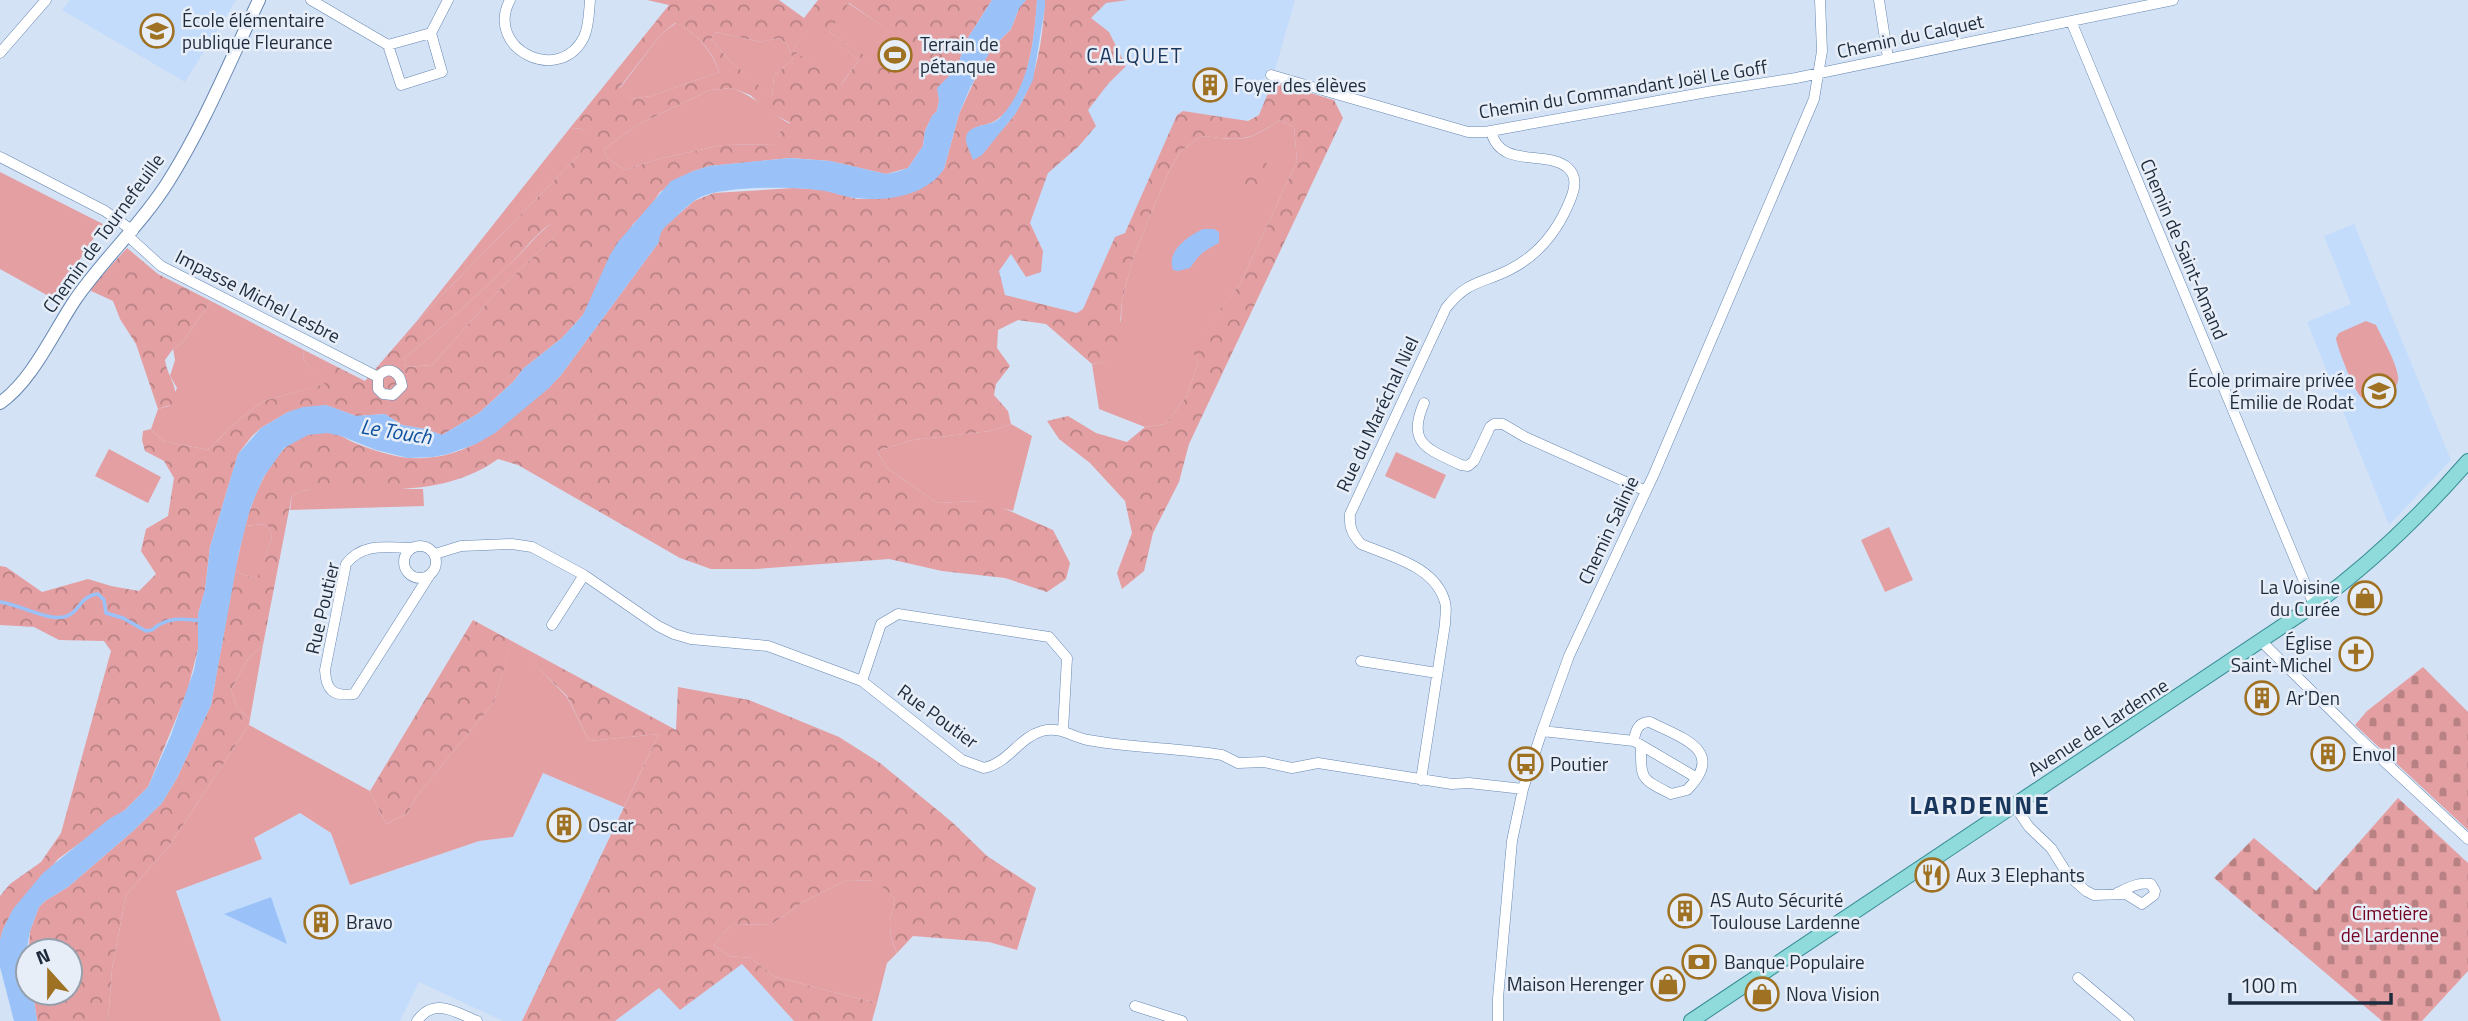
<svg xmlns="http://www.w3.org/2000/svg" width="2468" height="1021" font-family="'Titillium Web',sans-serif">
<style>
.built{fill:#c4dcfc}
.green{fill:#e49fa2}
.forest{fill:url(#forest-crowns);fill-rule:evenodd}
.cemetery{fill:url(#cemetery-stones)}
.water{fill:#9ac2f9}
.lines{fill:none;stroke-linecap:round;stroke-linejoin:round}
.stream{stroke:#9ac2f9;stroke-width:3.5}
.street-casing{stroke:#6687b2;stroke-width:11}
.secondary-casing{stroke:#6687b2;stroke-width:14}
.primary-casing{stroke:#368d94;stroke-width:16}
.street{stroke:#fff;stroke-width:10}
.secondary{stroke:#fff;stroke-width:12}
.primary{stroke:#8fdadb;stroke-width:14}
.labels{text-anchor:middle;stroke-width:5;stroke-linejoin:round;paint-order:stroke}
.poi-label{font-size:19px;fill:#1d2b3c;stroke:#e7eef8;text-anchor:start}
.street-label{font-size:19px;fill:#1d2b3c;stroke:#e7eef8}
.park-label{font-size:19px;fill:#740020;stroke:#e7eef8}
.neighbourhood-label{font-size:21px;letter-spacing:2px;fill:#19365c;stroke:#e7eef8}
.water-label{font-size:21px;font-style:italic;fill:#0b509e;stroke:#e7eef8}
.district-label{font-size:26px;font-weight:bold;letter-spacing:2px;fill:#19365c;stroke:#e7eef8}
</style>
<defs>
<pattern id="forest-crowns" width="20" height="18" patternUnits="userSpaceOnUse" patternTransform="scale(1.75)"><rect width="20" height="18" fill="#e49fa2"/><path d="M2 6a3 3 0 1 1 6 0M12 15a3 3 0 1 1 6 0" fill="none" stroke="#b88285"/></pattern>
<pattern id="cemetery-stones" width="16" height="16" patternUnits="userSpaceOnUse" patternTransform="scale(1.75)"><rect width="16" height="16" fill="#e49fa2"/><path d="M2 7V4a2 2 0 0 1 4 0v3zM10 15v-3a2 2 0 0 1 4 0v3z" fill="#b88285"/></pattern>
</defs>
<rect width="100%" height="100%" fill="#d4e2f5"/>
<path class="built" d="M70,0h166l-51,82 -123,-72z
M1055,0h240l-20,70 -7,-2 -6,16 8,4 -11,27 -14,6 -67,-6 -53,118 -42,76 -6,4 -85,-21z
M2354,224l97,236 -62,65 -82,-203 44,-18 -27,-68z
M543,773l81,34 -102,214h-19l-84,-39 -19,39h-179l-45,-131 86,-31 -8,-21 46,-25 31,20 20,52 128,-44 34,-4z
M742,963l52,58h-179l44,-33 21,21z"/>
<path class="green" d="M848,3l63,42 -20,29 -62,-42z
M676,23c18,7 38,30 43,49l-68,24 -21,3 -10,-11 41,-54z
M811,25l48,35 -19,26 -47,-36z
M716,32l45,10 18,-4 8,6 6,15 -19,17 -2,22 -43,-38 -18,-21z
M732,88c22,8 38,24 58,36l-10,8 -1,12 -57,1 -64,14 -33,11 -18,-12 -3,-9 33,-24 73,-35z
M1280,120l14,7 3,34 -57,123 -48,62 6,17 -11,33 -22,28 -20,3 -46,-18 -7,-45 12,-2 17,-42 1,-20 12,-45 34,-82 12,-21 21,-16c41,4 44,8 79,-16z
M570,128l12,1 7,9 -11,18 -162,166z
M0,172l103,52 -49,75 -54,-30z
M555,221l1,14 -58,56 -66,74 -26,2 -2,-9c39,-30 75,-65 111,-99 14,-13 24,-28 40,-38z
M211,301l93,49 -1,9 23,25 -63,17 -28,22 -27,27 -45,-9 -12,-12 7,-20 11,-3 8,-18 -7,-12 5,-16 -2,-11 10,-7z
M2366,321l10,4c7,15 19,34 22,51 3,15 -23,30 -36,22 -7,-5 -25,-50 -26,-60l3,-5z
M1011,424l21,12 -19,75 -35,-10 -41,2 -50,-35 -10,-17 36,-11 77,-9z
M109,449l52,28 -13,26 -53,-27z
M1396,452l50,23 -11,24 -50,-23z
M309,489h114l1,17 -134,4 2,-15z
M263,524l6,3 3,11 -14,39 -6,1 -17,-7 10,-45z
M1889,527l24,53 -28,12 -24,-52z
M512,641l55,56 22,44 70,-7 -35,73 -81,-34 -30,64 -34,4 -129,44 -19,-52 -31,-20 -46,25 8,21 -86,32 45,130h-113l4,-52 14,-74 43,-49 80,-121 121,66 16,33 22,-11 8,-16 78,-95z
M263,645l-13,74 -13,-11 -6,-18 17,-31z
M847,880l30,1 18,18c-6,24 -8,31 2,54l-10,10 -10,40 -102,-26 -24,-19 -22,-2 -15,-11 17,-20 41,-1 31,-22z"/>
<path class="forest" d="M647,0h132l25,18 14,-18h174l-26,41 -9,27 -18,33 -2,10 -5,5 -7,15 -2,15 -15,22 -22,6 -56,-13 -39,-3 -82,8 -18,6 -31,20 -12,18 -15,14 -50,91 -21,23 -38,30 -11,14 -34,31 -37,22 -17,-6 -23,-4 -17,-11 -29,2 -30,-11 -38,7 -27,16 -9,8 -14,18 -28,93 -5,43 -7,24v35l-11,43 -39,95 -23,23 -67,49 -55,70 -3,11v-44l10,-12 31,-22 20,-29 50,-182 -7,-10 -45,-1 -25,-13 -34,-2v-59l6,1 36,25 46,-13 23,7 28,5 17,-17 -15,-23 5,-22 22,-13 6,-38 -10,-17 -19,-10 -3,-11 1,-9 8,-2 12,12 45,9 27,-27 28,-22 62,-17 -22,-25 1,-9 61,31 51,-59 162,-166 10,-18 -6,-9 -12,-1 99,-123zM849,3l49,34 -19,28 -50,-33zM675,23c18,6 40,30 44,49l-68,24 -21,3 -10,-12 41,-53zM811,26l48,34 -18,25 -48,-35zM716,32l45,10 18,-4 8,6 6,15 -19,17 -2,21 -43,-37 -18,-21zM732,88l18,7 17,15 23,13 -10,9 -2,12 -56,1 -64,14 -33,11 -18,-12 -3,-9 33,-24 73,-35zM554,222l2,13 -58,56 -66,74 -26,2 -2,-9c39,-30 75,-65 111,-99 13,-13 23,-28 39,-37z
M1026,0h11c-2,37 -10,120 -57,126l20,6c35,-35 42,-85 45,-132h83l-22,3 -15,15 18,14 17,34 -18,18 -20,26 8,16 -17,20 -31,27 -18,50 13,28 -2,21 -15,5 -15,-23 -12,17 6,24 72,18 6,-4 32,-72 10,-4 52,-118 6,-4 65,10 11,-6 11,-27 10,-4 54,16 9,18 -154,326 -10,38 -26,51 -9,38 -22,18 -5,-16 15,-40 -7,-32 -35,-38 -31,-24 -12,-18 21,-5 28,17 31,9 18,-15 20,-3 22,-28 11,-33 -7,-17 49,-62 57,-123 -3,-34 -14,-7c-35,23 -38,20 -79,16l-21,16 -12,21 -34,82 -12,45 -4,49 -14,13 -12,2 -46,-40 -28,-4 -20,10 -1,18 13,18 -14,18 -2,11 14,16 3,13 -21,7 -77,9 -36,11 10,17 50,35 41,-2 16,3 59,26 17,33 -4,16 -19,13 -42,-14 -63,-7 -53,-12 -133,10h-45l-31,-11 -162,-93 -20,-6c-54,39 -125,30 -189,30l-17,6 -29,150 -15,14 -17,31 6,18 13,11 -1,6 -80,121 -43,49 -14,74 -4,52h-71l-4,-28h37v-42h-42v12l2,-32 9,-24 6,-6 23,-14 65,-56 29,-28 15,-25 34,-73 24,-134 17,7 6,-2 14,-38 -3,-11 -6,-3 -18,2c11,-39 38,-107 91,-92 7,2 13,7 19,9 20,8 46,17 68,15 43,-2 71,-24 102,-51 12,-11 25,-20 36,-32l98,-133v-7l5,-8 30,-26 20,-8 80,-5 29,2 34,9h18l38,-7 20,-11 11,-12 15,-55 23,-50 10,-16 19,-19 8,-21z
M1255,158l11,4 4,12 -17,25 -10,-5 -3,-12z
M127,248l31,26 53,27 -28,41 -10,7 -8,11c3,18 12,23 11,43l-18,6 -22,-65 -16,-25 -7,-18 -24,-11z
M473,620l203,110 2,-43 71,13 90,37 41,26 72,59 35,34 49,32 -19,62 -28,-8 -76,-6 -16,17c-10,-24 -8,-30 -2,-54l-19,-18 -29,-1 -44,22 -31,22 -41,1 -17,20 15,11 22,2 24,19 102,26 -5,18h-78l-52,-57 -62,46 -21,-22 -44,33h-93l137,-287 -70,7 -22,-45 -55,-54 -18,60 -78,95 -8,16 -22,11 -16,-33z"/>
<path class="cemetery" d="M2423,667l45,45v118l-113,-105 12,-14z
M2398,798l70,65v108l-46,50h-40l-168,-143 40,-40 62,53z"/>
<path class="water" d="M992,0h34l-7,8 -8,21 -19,19 -22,40 -11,26 -15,55c-18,27 -58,33 -88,29 -11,-1 -21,-5 -31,-7 -27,-5 -94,-5 -119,4 -12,4 -21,13 -30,22 -9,9 -16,11 -17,25l-98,133 -12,13 -54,45 -19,11 -28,10 -15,3 -25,1 -32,-8 -35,-14 -14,-3 -19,2 -24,13 -21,30 -13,31 -11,43 -28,153 -34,73 -15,25 -29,28 -65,56 -23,14 -6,6 -9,24 -3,17 1,45h5l4,28h-23l-14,-54v-27l3,-11 10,-20 30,-36 66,-54 16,-9 23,-23 23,-52 23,-65 4,-21v-35l7,-24 5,-43 28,-93 23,-26 27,-16 15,-5 23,-2 30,11 29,-2 17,11 23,4 17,6 37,-22 34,-31 11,-14 38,-30 21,-23 27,-60 8,-13 53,-61 20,-9 18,-6 81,-8 40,3 56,13 10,-2 12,-4 15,-22 2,-15 7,-15 5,-5 2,-10 -2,-13 20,-20 9,-27z
M1037,0h8v7l-12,73 -17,33 -34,42 -9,5c-2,-7 -10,-19 -6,-26 6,-11 24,-7 33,-16 30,-32 34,-77 37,-118z
M1203,229h11l5,3v11c-14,7 -20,11 -29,25l-12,3 -5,-1c-7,-19 15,-34 30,-41z
M271,897l16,47 -63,-30z"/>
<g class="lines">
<path class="stream" d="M0,602c19,2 50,21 67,14 14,-5 12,-20 31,-22l6,6 2,13 17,5 23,13 6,-1c14,-13 31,-12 50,-9"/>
<defs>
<path id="street" d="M311,0l77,45 13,40 41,-13 -11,-39 -43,12
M510,0c-26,49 50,86 74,37 5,-11 5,-25 6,-37
M1879,0l9,58
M2071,21l243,584
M431,33l17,-33
M0,53l46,-53
M1271,75l197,57h17l228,-41 83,-13 377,-78
M0,157l105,54 28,20
M128,236l33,30 217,111v12l5,5 10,1 9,-9c-2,-15 -14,-21 -24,-9
M1424,403c-18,41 4,46 37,62l7,1 6,-5 16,-34 4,-3h9l22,13 121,54
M404 562a16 16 0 1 1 32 0a16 16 0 1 1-32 0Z
M412,548c-25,0 -49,-6 -66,16l-21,106c1,20 8,27 29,24l75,-118
M435,554l26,-8 51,-2 20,3 52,28 74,51 16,8 17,5 77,7 94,35 100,79 22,8c26,-6 34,-30 58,-37 18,-5 30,6 46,9 44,8 89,8 134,15l16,8 26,-1 28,6 26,-5 134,21 17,-1 54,6
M552,625l32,-50
M2262,642l98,97 108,100
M1361,661l76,12
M862,681l19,-57 17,-10 151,23 18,21 -4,72
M1542,731l92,10 63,37
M1634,741c1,-10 4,-19 16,-19 31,16 77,28 37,68l-16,4c-31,-16 -30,-14 -30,-49
M1421,780l24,-156c0,-7 2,-16 0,-22 -10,-36 -54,-45 -84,-58 -9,-10 -12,-17 -11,-30l96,-206c22,-28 35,-24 63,-38 30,-15 50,-41 62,-72 4,-10 6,-22 -3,-30 -21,-19 -68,2 -77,-37
M2014,805l15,22 22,21 17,27 18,16 8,4 32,-1 16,10 12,-9 1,-4 -4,-7c-13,-2 -23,4 -34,9
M2078,978l51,43
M1135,1006l47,15
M417,1021c17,-24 38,-9 60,0
M1498,1021v-23l14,-157 11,-52 19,-58 27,-75 85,-182 160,-375 8,-48 -2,-51"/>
<path id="secondary" d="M0,403c32,-22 53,-70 75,-103 28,-41 66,-75 93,-118 36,-57 62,-121 91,-182"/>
<path id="primary" d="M1691,1021l623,-416c57,-42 108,-91 154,-144"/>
</defs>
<use href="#street" class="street-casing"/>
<use href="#secondary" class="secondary-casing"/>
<use href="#primary" class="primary-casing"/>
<use href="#street" class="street"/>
<use href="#secondary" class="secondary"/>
<use href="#primary" class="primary"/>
</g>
<defs>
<symbol id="school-ring" viewBox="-11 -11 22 22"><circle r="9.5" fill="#e7eef8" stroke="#9f7123" stroke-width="1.5"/><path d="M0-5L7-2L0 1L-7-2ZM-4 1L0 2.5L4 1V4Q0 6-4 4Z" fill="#9f7123"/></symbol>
<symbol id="stadium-ring" viewBox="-11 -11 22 22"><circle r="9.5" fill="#e7eef8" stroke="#9f7123" stroke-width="1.5"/><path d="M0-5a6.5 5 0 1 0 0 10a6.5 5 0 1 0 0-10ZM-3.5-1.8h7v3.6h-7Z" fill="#9f7123"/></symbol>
<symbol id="building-ring" viewBox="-11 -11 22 22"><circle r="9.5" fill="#e7eef8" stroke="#9f7123" stroke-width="1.5"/><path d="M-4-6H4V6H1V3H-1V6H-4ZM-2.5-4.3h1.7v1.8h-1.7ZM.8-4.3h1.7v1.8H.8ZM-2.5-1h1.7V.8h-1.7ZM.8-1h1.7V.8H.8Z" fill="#9f7123"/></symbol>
<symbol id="shop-ring" viewBox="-11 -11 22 22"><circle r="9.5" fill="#e7eef8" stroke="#9f7123" stroke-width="1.5"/><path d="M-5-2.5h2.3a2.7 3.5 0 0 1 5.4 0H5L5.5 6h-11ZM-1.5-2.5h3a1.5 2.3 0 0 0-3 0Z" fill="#9f7123"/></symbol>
<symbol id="church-ring" viewBox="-11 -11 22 22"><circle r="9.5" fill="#e7eef8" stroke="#9f7123" stroke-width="1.5"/><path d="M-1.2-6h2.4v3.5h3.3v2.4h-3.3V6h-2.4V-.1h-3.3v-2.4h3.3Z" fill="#9f7123"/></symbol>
<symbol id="bus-ring" viewBox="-11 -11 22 22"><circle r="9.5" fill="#e7eef8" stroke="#9f7123" stroke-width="1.5"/><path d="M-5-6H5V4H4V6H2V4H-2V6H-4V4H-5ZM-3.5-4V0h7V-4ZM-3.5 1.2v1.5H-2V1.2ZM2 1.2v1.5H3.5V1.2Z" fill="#9f7123"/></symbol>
<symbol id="restaurant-ring" viewBox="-11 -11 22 22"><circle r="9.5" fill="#e7eef8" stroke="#9f7123" stroke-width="1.5"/><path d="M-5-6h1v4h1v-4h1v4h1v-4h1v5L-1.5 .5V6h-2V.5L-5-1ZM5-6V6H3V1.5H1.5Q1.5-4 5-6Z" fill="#9f7123"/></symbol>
<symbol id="bank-ring" viewBox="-11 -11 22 22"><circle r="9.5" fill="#e7eef8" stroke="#9f7123" stroke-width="1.5"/><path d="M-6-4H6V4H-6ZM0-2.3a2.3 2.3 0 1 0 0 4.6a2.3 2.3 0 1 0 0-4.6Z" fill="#9f7123"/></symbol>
</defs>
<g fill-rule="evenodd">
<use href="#school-ring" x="138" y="12" width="38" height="38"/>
<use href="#stadium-ring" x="876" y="36" width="38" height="38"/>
<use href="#building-ring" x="1191" y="66" width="38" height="38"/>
<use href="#school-ring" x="2360" y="372" width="38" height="38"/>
<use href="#shop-ring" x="2346" y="579" width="38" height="38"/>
<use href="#church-ring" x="2337" y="635" width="38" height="38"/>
<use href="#building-ring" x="2243" y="679" width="38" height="38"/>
<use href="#building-ring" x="2309" y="735" width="38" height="38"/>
<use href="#bus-ring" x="1507" y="745" width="38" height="38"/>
<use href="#building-ring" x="545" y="806" width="38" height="38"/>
<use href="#restaurant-ring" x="1913" y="856" width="38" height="38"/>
<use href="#building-ring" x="1666" y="892" width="38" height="38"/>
<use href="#building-ring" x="302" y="903" width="38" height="38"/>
<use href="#bank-ring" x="1680" y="943" width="38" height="38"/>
<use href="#shop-ring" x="1649" y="965" width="38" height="38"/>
<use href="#shop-ring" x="1743" y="975" width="38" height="38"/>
</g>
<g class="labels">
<g class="poi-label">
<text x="182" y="27">École élémentaire<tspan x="182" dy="22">publique Fleurance</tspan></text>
<text x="920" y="51">Terrain de<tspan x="920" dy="22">pétanque</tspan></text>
<text x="1234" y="92">Foyer des élèves</text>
<text x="2354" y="387" text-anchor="end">École primaire privée<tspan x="2354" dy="22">Émilie de Rodat</tspan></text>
<text x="2340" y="594" text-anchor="end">La Voisine<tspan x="2340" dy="22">du Curée</tspan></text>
<text x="2332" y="650" text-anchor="end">Église<tspan x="2332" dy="22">Saint-Michel</tspan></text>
<text x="2286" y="705">Ar'Den</text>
<text x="2352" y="761">Envol</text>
<text x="1550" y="771">Poutier</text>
<text x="588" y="832">Oscar</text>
<text x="1956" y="882">Aux 3 Elephants</text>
<text x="1710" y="907">AS Auto Sécurité<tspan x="1710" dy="22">Toulouse Lardenne</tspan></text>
<text x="346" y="929">Bravo</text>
<text x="1724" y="969">Banque Populaire</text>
<text x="1644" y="991" text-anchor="end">Maison Herenger</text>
<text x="1786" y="1001">Nova Vision</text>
</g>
<g class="street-label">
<text transform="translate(1910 36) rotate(-12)" y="7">Chemin du Calquet</text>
<text transform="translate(1623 89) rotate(-9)" y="7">Chemin du Commandant Joël Le Goff</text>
<text transform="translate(103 233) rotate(-54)" y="7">Chemin de Tournefeuille</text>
<text transform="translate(2184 249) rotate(67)" y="7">Chemin de Saint-Amand</text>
<text transform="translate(258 296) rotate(27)" y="7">Impasse Michel Lesbre</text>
<text transform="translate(1377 414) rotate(-65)" y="7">Rue du Maréchal Niel</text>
<text transform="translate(1608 530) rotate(-65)" y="7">Chemin Salinie</text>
<text transform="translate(322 608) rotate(-77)" y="7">Rue Poutier</text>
<text transform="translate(938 716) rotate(36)" y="7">Rue Poutier</text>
<text transform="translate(2098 727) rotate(-33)" y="7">Avenue de Lardenne</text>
</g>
<g class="park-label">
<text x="2390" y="920">Cimetière<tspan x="2390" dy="22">de Lardenne</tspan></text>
</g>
<g class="neighbourhood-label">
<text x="1135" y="63">CALQUET</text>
</g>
<g class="water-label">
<text transform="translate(396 432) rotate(9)" y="7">Le Touch</text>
</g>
<g class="district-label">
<text x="1980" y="814">LARDENNE</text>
</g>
</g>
<g transform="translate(49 972) rotate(339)"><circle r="33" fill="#e7eef8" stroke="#96a0ad" stroke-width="2"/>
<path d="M0-5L12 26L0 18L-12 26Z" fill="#9f7123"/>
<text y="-10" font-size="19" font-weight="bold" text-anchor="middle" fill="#1d2b3c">N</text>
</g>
<path d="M2230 993v10h161v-10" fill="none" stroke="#1d2b3c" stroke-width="3.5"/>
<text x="2240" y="993" font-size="21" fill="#1d2b3c" stroke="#e7eef8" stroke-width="5" paint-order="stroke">100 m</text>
</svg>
